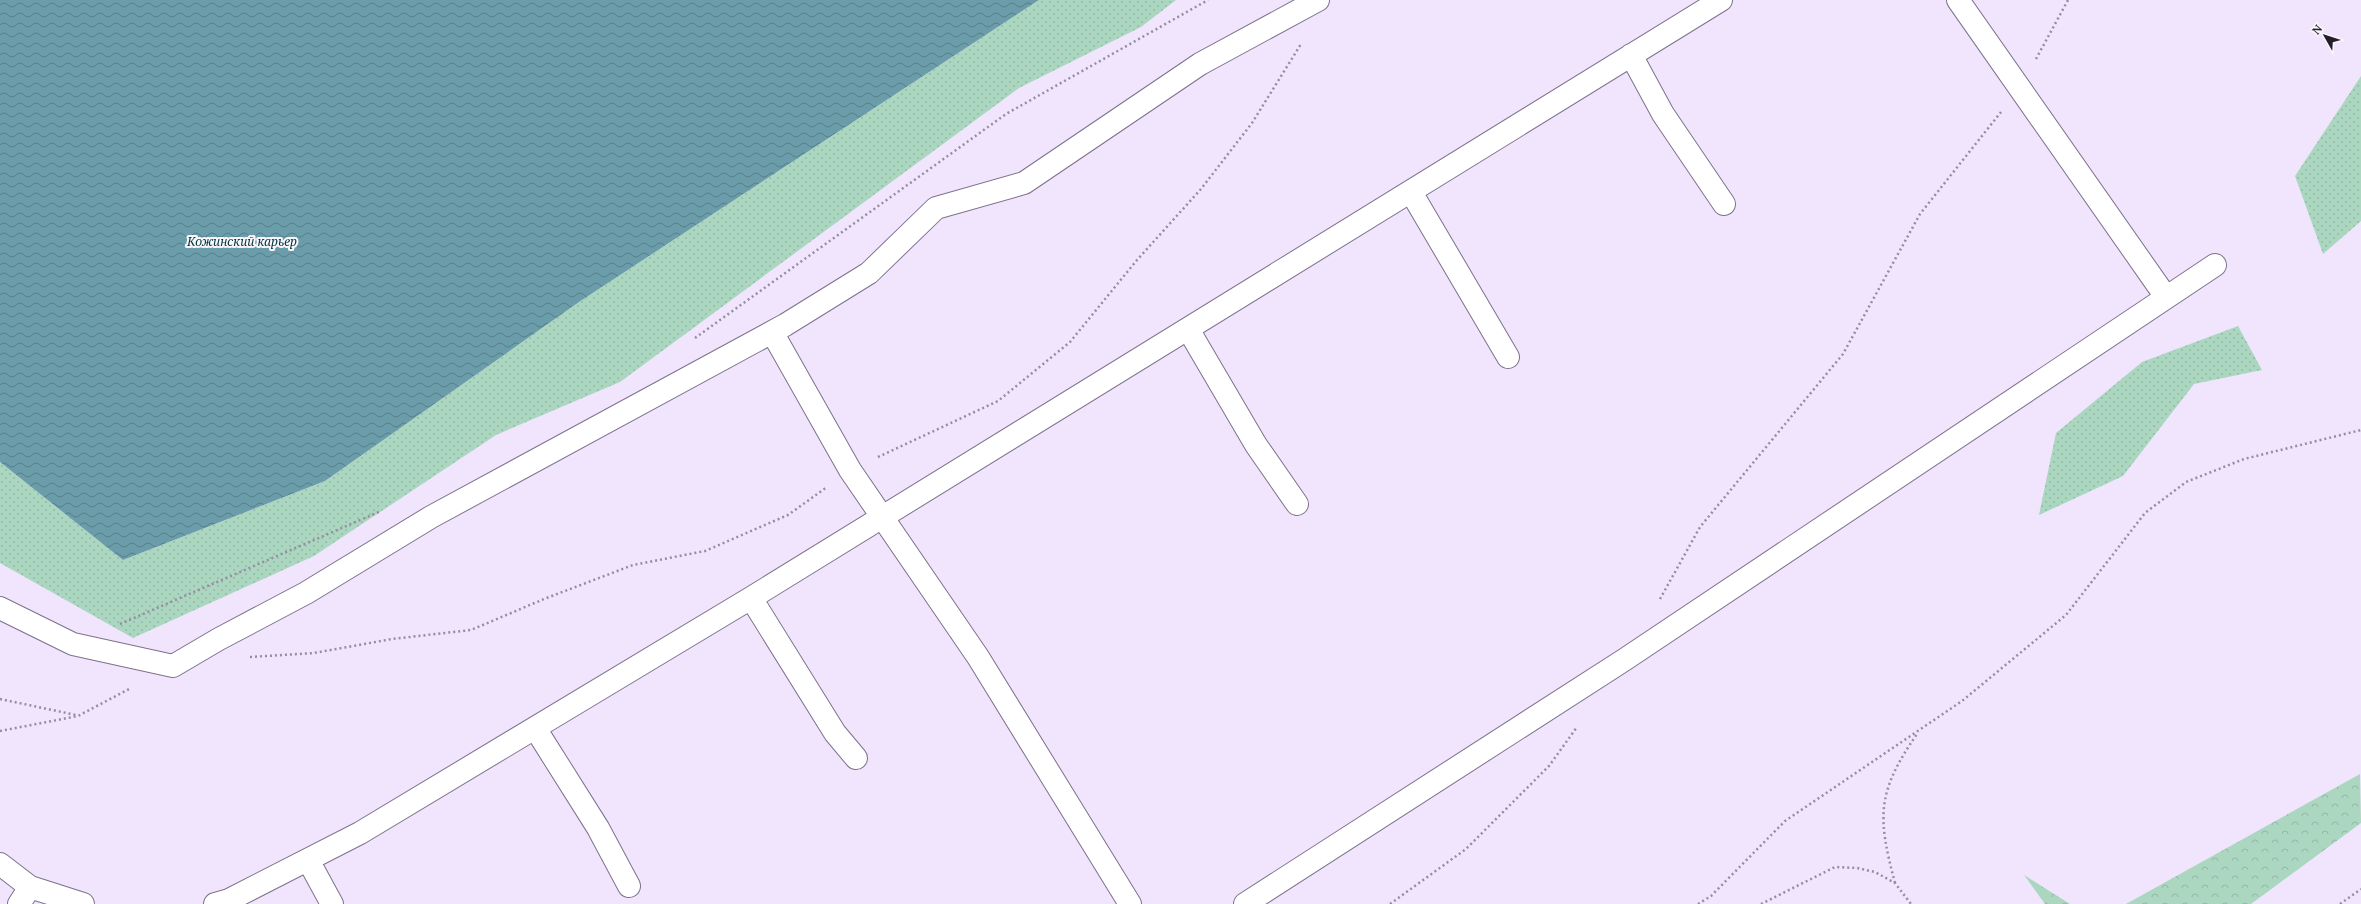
<svg xmlns="http://www.w3.org/2000/svg" width="2361" height="904" font-family="'Noto Serif',serif">
<style>
.grass{fill:url(#grass-dots)}
.forest{fill:url(#forest-crowns)}
.water{fill:url(#water-waves)}
.lines{fill:none;stroke-linecap:round;stroke-linejoin:round}
.minor-casing{stroke:#7e718b;stroke-width:24}
.path{stroke:#958d9f;stroke-width:2.5;stroke-dasharray:2 3;stroke-linecap:butt}
.minor{stroke:#fff;stroke-width:22}
.labels{text-anchor:middle;stroke-width:4;stroke-linejoin:round;paint-order:stroke}
.water-label{font-size:12px;font-style:italic;fill:#00333d;stroke:#f9f7fc}
</style>
<defs>
<pattern id="grass-dots" width="8" height="8" patternUnits="userSpaceOnUse"><rect width="8" height="8" fill="#abd7c1"/><path d="M2 2h.1M6 6h.1" fill="none" stroke="#93b8a6" stroke-width="1.8" stroke-linecap="round"/></pattern>
<pattern id="forest-crowns" width="20" height="18" patternUnits="userSpaceOnUse"><rect width="20" height="18" fill="#abd7c1"/><path d="M2 6a3 3 0 1 1 6 0M12 15a3 3 0 1 1 6 0" fill="none" stroke="#93b8a6"/></pattern>
<pattern id="water-waves" width="16" height="10" patternUnits="userSpaceOnUse"><rect width="16" height="10" fill="#6a9da9"/><path d="M0 5q4-4 8 0t8 0" fill="none" stroke="#577f8a"/></pattern>
</defs>
<rect width="100%" height="100%" fill="#f0e5fd"/>
<path class="grass" d="M1039,0h137l-35,27 -122,61 -399,294 -124,53 -182,121 -181,82 -133,-75v-101l123,98 202,-79 254,-179z
M2361,76v145l-38,33 -28,-78z
M2238,326l24,44 -68,14 -71,92 -84,39 17,-82 86,-71z"/>
<path class="forest" d="M2360,774l1,49 -110,81h-125z
M2024,875l46,29h-25z"/>
<path class="water" d="M0,0h1039l-460,302 -254,179 -202,79 -123,-98z"/>
<g class="lines">
<defs>
<path id="minor" d="M1958,0l208,297
M1631,55l32,59 61,90
M1411,192l97,165
M1188,329l68,116 41,59
M772,332l78,138 128,187 152,247
M751,598l84,135 21,25
M0,608l73,36 100,22 46,-27 87,-46 125,-76 354,-192 84,-52 67,-65 88,-25 176,-119 118,-64
M535,728l63,100 31,58
M308,860l24,44
M0,864l30,23 -11,17
M30,887l53,17
M215,904l14,-4 131,-67 391,-235 970,-598
M1245,904l379,-244 591,-395"/>
</defs>
<use href="#minor" class="minor-casing"/>
<path class="path" d="M2036,59l32,-59
M695,338l311,-224 202,-114
M878,457l120,-56 72,-59 67,-82 64,-71 51,-66 49,-79
M1660,599l40,-72 143,-173 77,-140 81,-102
M120,624l261,-113
M250,657l64,-4 78,-14 79,-9 73,-31 89,-34 72,-14 83,-36 39,-28
M0,699l76,16
M0,731l78,-15 53,-28
M1895,883c-18,-67 -18,-91 22,-149
M1390,904l76,-55 83,-83 28,-39
M1698,904l13,-8 74,-75 177,-120 104,-86 79,-102 41,-31 58,-23 117,-29
M1761,904l74,-37 22,1 18,4 20,11 16,21
M2340,904l21,-15"/>
<use href="#minor" class="minor"/>
</g>
<g class="labels">
<g class="water-label">
<text x="242" y="246">Кожинский карьер</text>
</g>
</g>
<g transform="translate(2325 36) rotate(309)" stroke="#f9f7fc" stroke-width="3" paint-order="stroke">
<path d="M0-3L7 15L0 10L-7 15Z" fill="#241f2a"/>
<text y="-6" font-size="11" font-weight="bold" text-anchor="middle" fill="#241f2a">N</text>
</g>
</svg>
